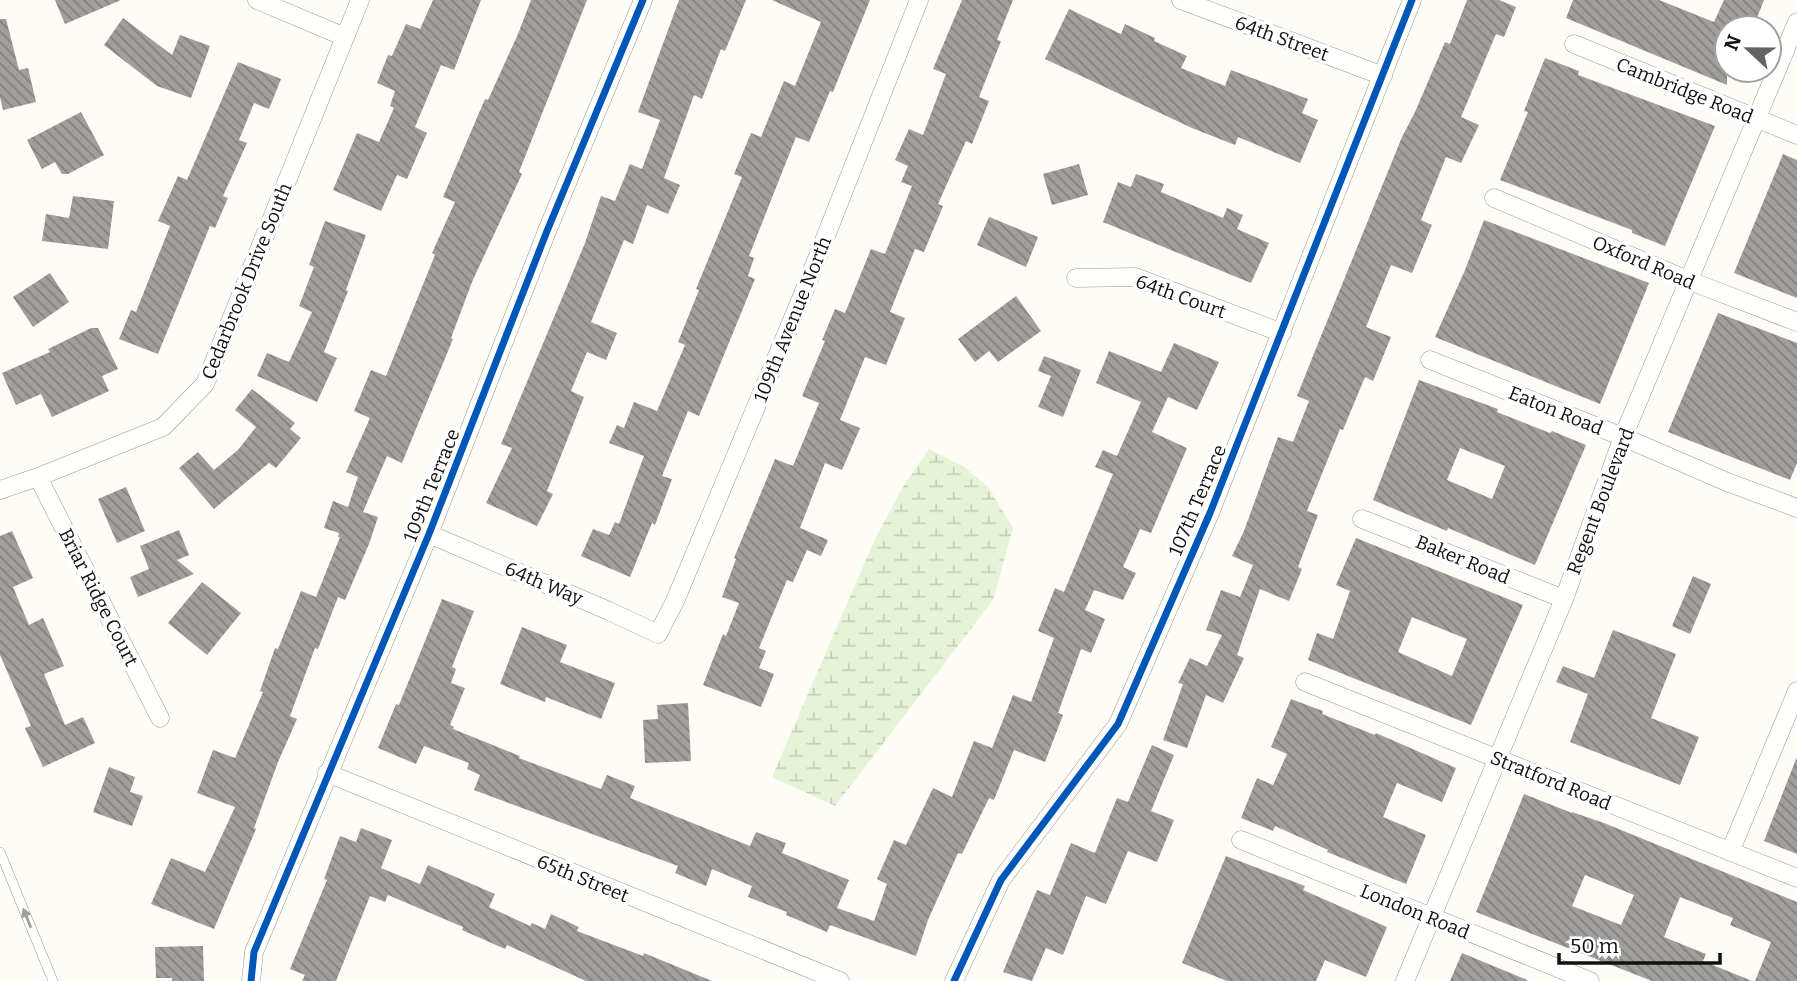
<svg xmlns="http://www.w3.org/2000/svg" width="1797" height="981" font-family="Bitter,serif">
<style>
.wetland{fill:url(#wetland-marsh)}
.building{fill:url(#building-back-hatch);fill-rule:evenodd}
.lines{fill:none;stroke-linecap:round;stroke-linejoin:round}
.lane-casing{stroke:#979795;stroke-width:10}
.street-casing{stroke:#979795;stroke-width:19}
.lane{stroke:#fffffe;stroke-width:9}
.street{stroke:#fffffe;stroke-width:18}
.cycleway-casing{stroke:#fff;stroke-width:11}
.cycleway{stroke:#0057b8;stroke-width:7}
.oneway{fill:#a0a09f}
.labels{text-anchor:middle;stroke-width:7;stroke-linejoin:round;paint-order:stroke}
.street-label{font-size:19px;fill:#111;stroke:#fff}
</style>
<defs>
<pattern id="wetland-marsh" width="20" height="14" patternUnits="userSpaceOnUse" patternTransform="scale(1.75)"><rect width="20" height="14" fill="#e7f3d7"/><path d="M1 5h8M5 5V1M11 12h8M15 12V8" fill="none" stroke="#c5cfb8"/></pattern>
<pattern id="building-back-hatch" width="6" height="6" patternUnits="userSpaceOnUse" patternTransform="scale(1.75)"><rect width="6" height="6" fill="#a19f9c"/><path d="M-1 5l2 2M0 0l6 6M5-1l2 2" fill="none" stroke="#82807e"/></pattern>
</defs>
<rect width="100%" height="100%" fill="#fdfcf7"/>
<path class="wetland" d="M929,449l34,17 25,21 25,41 -20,72 -158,206 -63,-29 103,-238 29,-54z"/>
<path class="building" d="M55,0h66l-56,24z
M433,0h48l-27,70 -13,-5 -26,62 12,6 -20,46 -10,-4 -16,36 -48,-21 24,-57 22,9 15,-34 -4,-2 5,-15 -18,-8 11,-28 4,1 14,-32 14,5z
M531,0h56l-68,172 3,2 -50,108 -21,56 2,1 -51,124 -15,-7 -24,56 15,5 -9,27 -24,56 -7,-3 -20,52 -3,-1 -25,68 7,3 -19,43 -24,66 2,1 -42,100 -63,-25 20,-46 34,14 30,-65 -38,-14 16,-43 22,8 28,-66 -3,-1 15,-43 3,1 23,-58 15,6 24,-60h-2l1,-4 -15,-5 9,-27 15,6 10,-30 -12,-5 24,-54 -16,-7 17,-41 15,6 49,-121 -3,-2 23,-51 -12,-5 42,-98 3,1 30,-66z
M679,0h67l-21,51 -4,-2 -19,50 -8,-4 -30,83 16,7 -12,29 -21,-9 -14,39 -9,-4 -33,82 26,11 -11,27 -19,-8 -16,39 13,6 -37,94 6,3 -16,32 -51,-23 26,-55 -11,-4 84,-201 16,-47 14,5 15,-37 12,5 18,-49 -22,-8z
M772,0h98l-37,92 -3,-1 -21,51 -13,-5 -47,119 5,2 -6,18 7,3 -56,137 -11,-5 -26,65 10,3 -17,46 -3,-2 -22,54 -49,-21 12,-27 16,6 6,-13 4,2 25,-68 -35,-13 8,-18 7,3 10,-26 23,9 28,-66 -7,-3 21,-52 -3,-1 46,-112 -8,-3 17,-41 10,4 23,-56 11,5 26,-64z
M962,0h51l-16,40 4,1 -22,56 10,4 -17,43 -6,-3 -28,63 5,2 -19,46 -9,-3 -25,63 15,6 -19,47 -21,-8 -25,63 20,8 -18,42 -17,-7 -25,65 28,12 -7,16 -14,-6 -14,32 -6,-2 -28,68 7,3 -7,17 15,6 -13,33 -58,-22 20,-51 3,2 13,-33 -17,-6 14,-38 -2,-1 41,-99 18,7 26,-63 -17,-7 23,-55 -3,-1 13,-31 10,4 26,-64 14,5 27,-68 -11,-4 7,-16 -13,-6 14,-31 14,6 23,-61 -13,-5z
M1467,0h32l17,7 -12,30 -8,-3 -35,83 18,8 -18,38 -15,-6 -25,63 11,5 -20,48 -21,-8 -25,62 25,10 -18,44 -8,-4 -22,53 -3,-1 -33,82 11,4 -20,52 4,2 -13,32 -29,-12 -23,66 7,3 -21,45 -17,-8 -19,53 -24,-8 20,-56 -5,-1 12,-25 17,8 15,-31 -16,-5 15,-40 19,7 13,-32 -21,-9 12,-25 34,-94 15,5 16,-41 -12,-5 22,-55 83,-204 13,-25 30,-70 5,2z
M1573,0h86l55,22 10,-22h40l-11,28h-26v57l-161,-67z
M1069,9l52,25 4,-10 30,14 -1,3 33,15 -6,12 44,18 6,-16 77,29 -6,14 16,7 -18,43 -62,-26 -3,8 -43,-17 -147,-69z
M123,18l49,37 8,-20 30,11 -19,52 -34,-12 -53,-41z
M0,19h6l13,51 9,-2 8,34 -33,8 -3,-13z
M1545,58l34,13 -1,4 137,51 -50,120 -33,-13v-3l-132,-50 28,-68 -4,-1z
M238,62l43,17 -12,30 -15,-6 -15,37 8,3 -24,53 5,2 -13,30 -5,-2 -52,128 -39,-15 12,-29 5,2 34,-86 -12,-5 20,-45 9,4z
M81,112l23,43 -36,19h-6l-7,-12 -13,7 -15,-29z
M1783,154l14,6v138l-63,-25z
M1079,164l9,31 -36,10 -9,-31z
M1136,174l28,10 -3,8 62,26 4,-10 16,7 -6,14 32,14 -18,40 -148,-61 15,-40 13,5z
M73,196l41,5 -6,48 -66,-8 4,-27 23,4z
M989,217l49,20 -12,30 -49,-22z
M1484,220l165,63 -49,121 -165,-67 30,-67z
M325,221l41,14 -20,55 2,1 -24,61 13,6 -20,44 -60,-26 10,-23 22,9 23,-50 -13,-6 15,-39 -5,-2z
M50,273l19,29 -36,25 -20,-30z
M1016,296l25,35 -43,31 -9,-11 -14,11 -17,-23z
M1718,313l79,30v120l-7,17 -122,-48z
M91,328h7l20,41 -16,7 7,15 -57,26 -11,-23 -25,11 -14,-32 48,-21 -2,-3z
M1174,343l45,19 -22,48 -29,-13 -16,35 35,16 -36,85 -11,-4 -17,38 13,6 -13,27 -29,-10 -9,20 20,9 -14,34 -10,-4 -23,64 5,2 -18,47 -31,-12 -20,50 -5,-2 -27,56 -4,-1 -30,67 -12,36 -86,-31 -3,7 -41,-17 1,-3 -39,-15 4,-11 -40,-17 -6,17 -31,-13 3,-7 -204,-76 6,-15 -13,-6 2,-6 -45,-17 -8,18 -38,-16 18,-44 3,1 43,-106 32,12 -22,56 4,2 -5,14 14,5 -15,37 4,2 -1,2 67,27 -1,2 82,31 6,-14 28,11 -5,12 120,48 6,-14 30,11 -4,10 67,27 -12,28 37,13 13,-37 -10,-5 17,-39 12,5 27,-57 19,9 22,-56 18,7 21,-53 18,7 23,-64 -16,-7 17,-43 9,4 49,-118 -18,-7 8,-17 14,6 24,-54 -45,-19 13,-32 52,21z
M1044,356l37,14 -18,47 -25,-10 13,-31 -13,-5z
M1419,380l79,29 -1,3 53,21 2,-2 34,14 -51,120 -87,-37 -1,3 -74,-31zM1460,448l45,18 -13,33 -45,-19z
M252,389l43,34 -5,6 11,9 -25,30 -7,-5 -55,46 -35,-41 19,-16 16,18 24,-20 18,-23 -21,-17z
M126,487l19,44 -28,12 -19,-44z
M179,530l10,25 -12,5 17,14 -56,23 -8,-20 19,-8 -9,-23z
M12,531l21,47 -20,9 16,38 14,-7 21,48 -20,8 21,51 18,-8 12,26 -52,24 -18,-39 6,-2 -31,-71v-119z
M1356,538l167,67 -52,120 -163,-65 9,-27 16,6 17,-48 -14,-6zM1412,617l55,22 -15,37 -54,-24z
M1693,576l18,8 -21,50 -18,-8z
M202,582l39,31 -34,42 -39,-32z
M522,627l45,18 -7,17 55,21 -14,36 -55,-22 -1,5 -45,-18z
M1613,630l63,24 -25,64 48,19 -19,48 -110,-43 18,-48 -32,-12 7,-16 31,12z
M1291,699l32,12 -1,3 53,21 1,-2 80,35 -14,34 -45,-19 -14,34 43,18 -20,49 -79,-32 1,-2 -53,-24 -2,5 -32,-13 16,-40 16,7 14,-31 -16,-7z
M688,703l3,58 -46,2 -2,-43 15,-1 -1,-14z
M1152,745l22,10 -23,56 23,9 -17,42 -29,-11 -22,53 -20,-8 -23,59 -17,-7 -14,33 -29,-9 34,-82 13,5 21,-52 24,10 22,-55 11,4z
M1796,759h1v95l-33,-13z
M109,767l26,10 -5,15 13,4 -11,30 -39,-14z
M1524,794l48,19v-1l32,11 193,79v79h-42l16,-39 -41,-17 3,-7 -53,-21 -16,40 42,17 -3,7 49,20h-100l-176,-69zM1585,875l49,20 -13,30 -49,-19z
M361,828l31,12 -11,28 39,16 8,-19 67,29 -6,13 41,19 2,-3 13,6 6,-15 28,13 -2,4 66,25 1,-3 68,28h-126l-79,-36 -2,4 -43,-19 1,-3 -75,-32 -3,7 -15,-6 -34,85h-34l3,-6 -15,-6 37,-89 -3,-1 16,-43 16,6z
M1226,856l79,30 -2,4 84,37 -21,50 -41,-17 -9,21h-89l-45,-18z
M203,946l1,35h-32v-3h-16l-1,-31z
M1462,953l65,27v1h-77z"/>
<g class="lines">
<defs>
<path id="lane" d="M0,852l53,129"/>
<path id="street" d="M257,0l88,37
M1181,0l202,76
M1574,44l223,91
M1494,198l196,83 107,41
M1076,278l59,-1 147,56
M1430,360l193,77 104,45 70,26
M38,477l122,241
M0,490l38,-13 125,-50 42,-43 155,-384
M1362,519l202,80
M429,534l180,77 49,23 17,-33 126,-302 118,-299
M1305,682l492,196
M327,773l513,208
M1241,840l349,141
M1730,852l67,-161
M251,981l3,-29 175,-418 118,-303 96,-231
M954,981l47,-101 117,-156 92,-211 202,-513
M1405,981l159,-382 59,-162 174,-415"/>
</defs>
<use href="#lane" class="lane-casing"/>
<use href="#street" class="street-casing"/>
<use href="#lane" class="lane"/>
<use href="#street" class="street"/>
<defs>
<path id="cycleway" d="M251,981l3,-29 175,-418 118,-303 96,-231
M954,981l47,-101 117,-156 92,-211 202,-513"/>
</defs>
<use href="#cycleway" class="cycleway-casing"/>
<use href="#cycleway" class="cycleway"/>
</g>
<defs><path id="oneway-solid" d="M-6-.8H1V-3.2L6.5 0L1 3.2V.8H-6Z" transform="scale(1.75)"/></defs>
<use class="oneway" href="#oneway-solid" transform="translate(27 918) rotate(-112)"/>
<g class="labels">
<g class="street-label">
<text transform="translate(1282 38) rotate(20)" y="7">64th Street</text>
<text transform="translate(1685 90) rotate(22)" y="7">Cambridge Road</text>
<text transform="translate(1644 262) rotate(23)" y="7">Oxford Road</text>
<text transform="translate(246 281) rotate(-68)" y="7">Cedarbrook Drive South</text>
<text transform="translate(1181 296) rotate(20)" y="7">64th Court</text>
<text transform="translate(792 319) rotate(-68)" y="7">109th Avenue North</text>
<text transform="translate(1556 410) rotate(22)" y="7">Eaton Road</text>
<text transform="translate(431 485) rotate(-68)" y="7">109th Terrace</text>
<text transform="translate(1197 500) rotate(-67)" y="7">107th Terrace</text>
<text transform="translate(1600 501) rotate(-69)" y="7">Regent Boulevard</text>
<text transform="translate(1463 559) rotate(22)" y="7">Baker Road</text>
<text transform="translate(544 583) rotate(23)" y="7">64th Way</text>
<text transform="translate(99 597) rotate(63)" y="7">Briar Ridge Court</text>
<text transform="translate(1551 780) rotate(22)" y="7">Stratford Road</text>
<text transform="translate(583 878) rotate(22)" y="7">65th Street</text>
<text transform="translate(1415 911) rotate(22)" y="7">London Road</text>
</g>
</g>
<g transform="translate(1748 49) rotate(292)"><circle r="33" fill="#ffffff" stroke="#a0a0a0" stroke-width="2"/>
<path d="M0-5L12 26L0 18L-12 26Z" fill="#646362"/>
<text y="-10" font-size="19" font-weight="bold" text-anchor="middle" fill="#111111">N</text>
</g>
<path d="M1559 953v10h161v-10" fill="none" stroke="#111111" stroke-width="3.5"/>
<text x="1570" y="953" font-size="21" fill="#111111" stroke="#ffffff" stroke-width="5" paint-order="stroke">50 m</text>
</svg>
